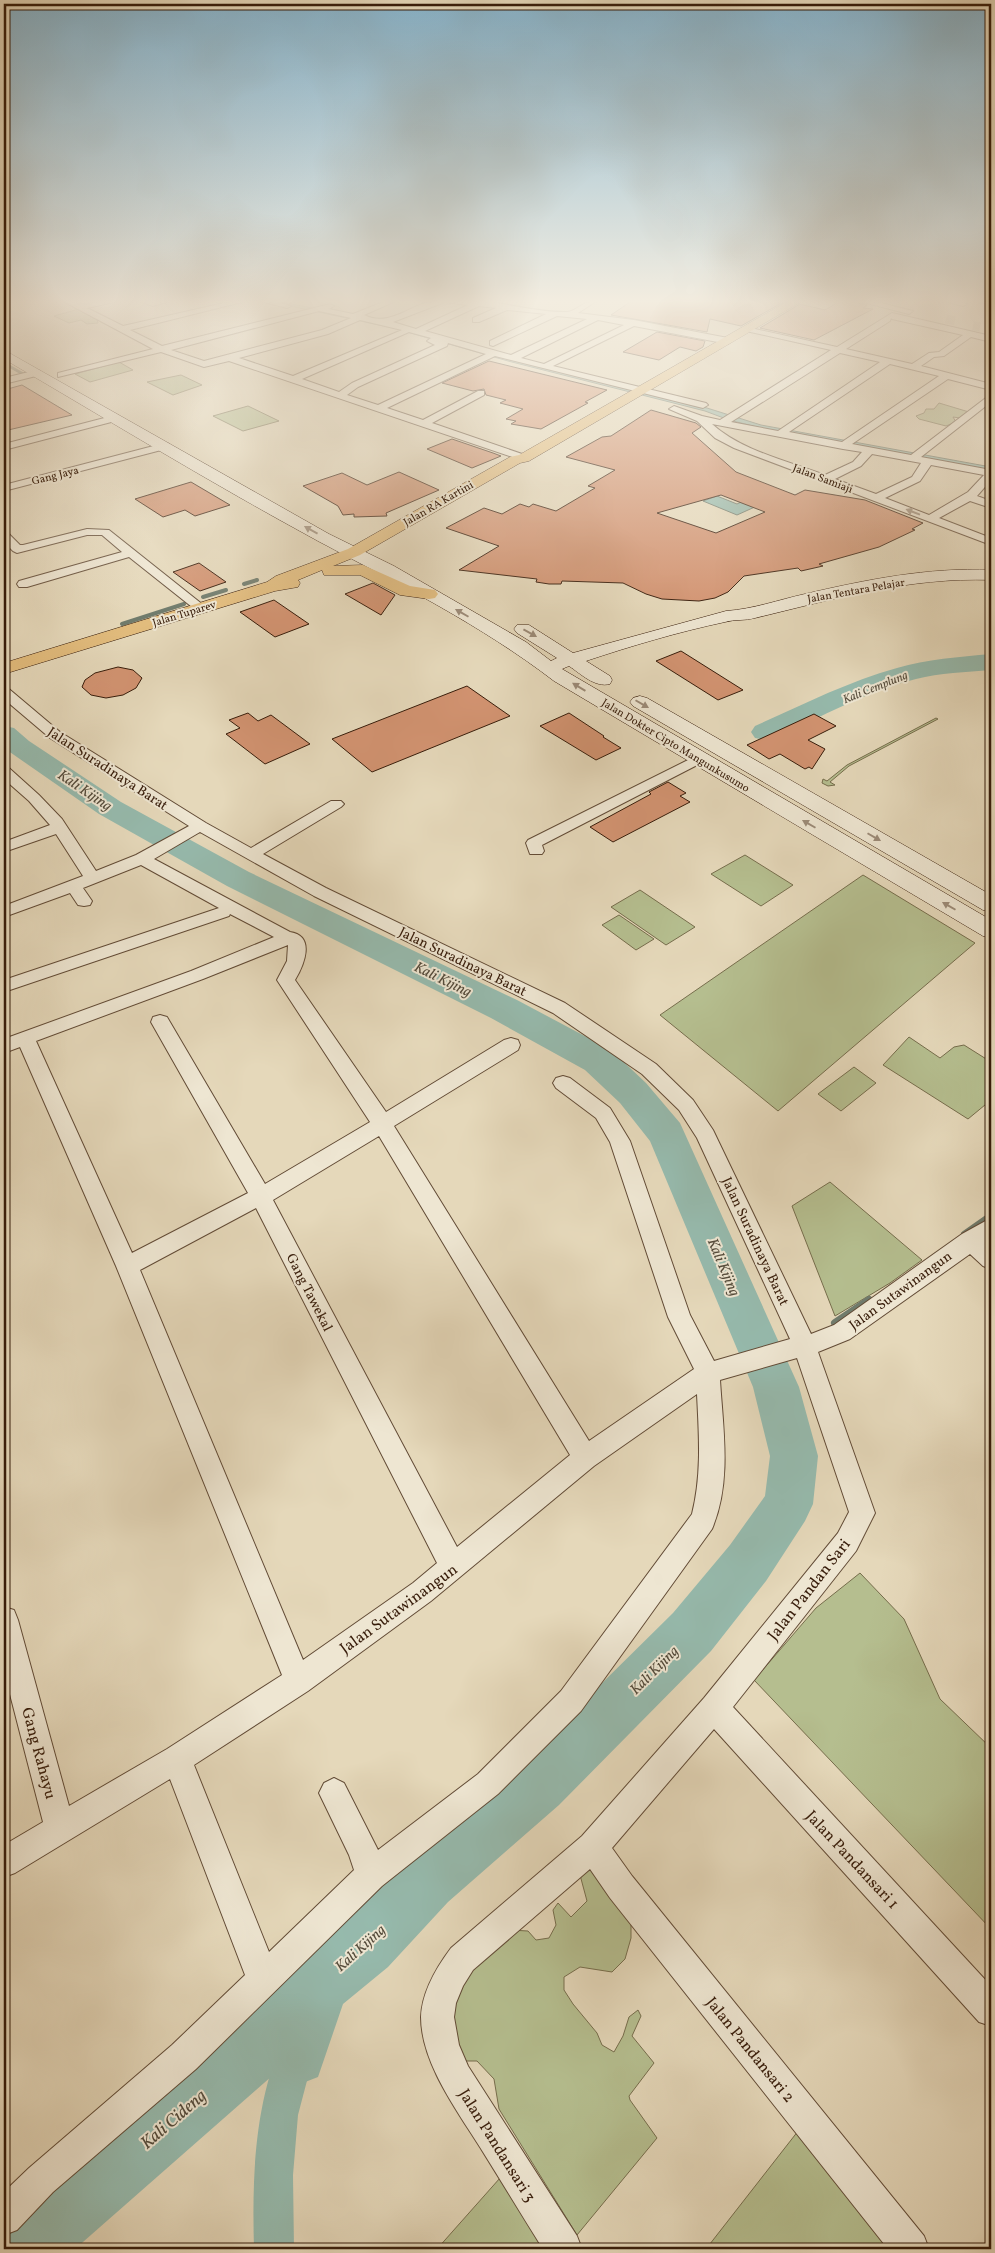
<svg xmlns="http://www.w3.org/2000/svg" width="995" height="2253" font-family="Vollkorn,serif">
<style>
.green{fill:#b5be8f;stroke:#766d4c}
.water{fill:#96baad;stroke:#707b6c}
.lines{fill:none;stroke-linecap:round;stroke-linejoin:round}
.stream-far3{stroke:#707b6c;stroke-width:3}
.stream-far2{stroke:#707b6c;stroke-width:4}
.stream-far1{stroke:#707b6c;stroke-width:6}
.stream{stroke:#707b6c;stroke-width:8}
.canal{fill:#96baad;fill-rule:evenodd}
.river{fill:#96baad;fill-rule:evenodd}
.building{fill:#d29371;stroke:#371c0a;fill-rule:evenodd}
.street-tunnel{stroke:#c2b297;stroke-width:9;stroke-dasharray:9 4.5;stroke-linecap:butt}
.street-casing{stroke:#624b36;stroke-width:2}
.secondary-casing{stroke:#371c0a;stroke-width:1}
.primary-casing{stroke:#371c0a;stroke-width:1}
.street{fill:#eee6d2;fill-rule:evenodd}
.secondary{fill:#eee6d2;fill-rule:evenodd}
.primary{fill:#e2bc7d;fill-rule:evenodd}
.oneway{fill:#9c8b78}
.labels{text-anchor:middle;stroke-width:4;stroke-linejoin:round;paint-order:stroke}
.far-street-label{font-size:11px;fill:#371c0a;stroke:#eee6d2}
.far-water-label{font-size:12px;font-style:italic;fill:#544b3b;stroke:#eee6d2}
.street-label{font-size:14px;fill:#371c0a;stroke:#eee6d2}
.water-label{font-size:15px;font-style:italic;fill:#544b3b;stroke:#eee6d2}
.near-street-label{font-size:16px;fill:#371c0a;stroke:#eee6d2}
.near-water-label{font-size:18px;font-style:italic;fill:#544b3b;stroke:#eee6d2}
</style>
<rect width="100%" height="100%" fill="#e5d8ba"/>
<filter id="stains"><feTurbulence type="fractalNoise" baseFrequency=".004" numOctaves="4"/><feColorMatrix values="0 0 0 0 .2 0 0 0 0 .09 0 0 0 0 .02 0 0 0 .5 -.17"/></filter>
<radialGradient id="worn" r=".72"><stop offset=".6" stop-color="#630" stop-opacity="0"/><stop offset="1" stop-color="#630" stop-opacity=".3"/></radialGradient>
<path class="green" d="M79,309l18,10 1,4 -11,1 -6,-4 -12,3 -15,-7z
M119,362l14,8 -43,12 -15,-8z
M181,375l21,10 -29,10 -26,-13z
M939,403l30,9 -9,6 -7,-1 3,5 -10,4 -27,-7 -3,-3 8,-3 2,-4h8z
M248,406l31,15 -36,10 -30,-15z
M936,718l2,1 -89,47 -19,16 5,3 -7,1 -6,-3 1,-4 4,2 20,-16z
M745,855l48,30 -32,21 -50,-32z
M863,875l112,68 -197,168 -118,-96z
M640,890l55,37 -29,18 -55,-38z
M619,915l35,24 -18,11 -34,-25z
M909,1037l31,21 14,-11 10,-2 27,17v38l-23,19 -85,-54z
M854,1067l22,16 -35,28 -23,-17z
M830,1182l92,78 -32,23 -55,33 -43,-110z
M860,1573l44,46 36,80 51,49v181l-237,-249 62,-72z
M588,1865l43,56v17l-6,21 -13,13 -32,-5 -16,10v13l9,14 24,29 5,12 12,7 9,-16 6,-19 9,-7 3,6 -9,20 22,27 -25,33 1,4 27,38 -80,97 -78,-126 -5,-30 -17,-18h-13l-17,-32 14,-54 49,-45 18,1 8,9 13,-2 7,-13 -3,-15 5,-7 13,14 16,-16 -7,-26z
M802,2126l98,123h-194z
M500,2178l49,71h-112z"/>
<path class="water" d="M262,300h11l107,22 153,43 174,43 54,17 230,42v3l-230,-42 -32,-8 -24,-9 -197,-50 -115,-33z
M717,496l20,8 6,-3 14,5 -20,9 -34,-14z"/>
<g class="lines">
<path class="stream-far3" d="M9,366l14,8"/>
<path class="stream-far2" d="M244,584l13,-4
M203,597l23,-7
M122,624l62,-20"/>
<path class="stream-far1" d="M964,1234l27,-19"/>
<path class="stream" d="M835,1323l34,-23"/>
<path class="canal" d="M295,2035l13,6 6,13 -16,61 -5,60 1,74h-40c-2,-70 0,-142 28,-208z"/>
<path class="river" d="M991,654v16c-25,2 -51,3 -75,9 -49,12 -95,38 -141,59l-10,2 -10,-2 -4,-6 4,-6c47,-21 92,-44 142,-58 30,-9 62,-11 94,-14z
M4,726l10,2 15,13 92,61 128,70 268,128 94,50 35,33 34,40 5,11 114,253 19,69 -5,48 -8,17 -39,60 -55,70 -152,154 -111,97 -60,65 -45,37 -25,73 -23,9 -23,-10 -197,173h-71v-29l223,-190 70,-68 47,-39 62,-63 113,-95 154,-152 57,-68 35,-49 5,-40 -17,-69 -103,-246 -30,-38 -35,-33 -94,-52 -264,-132 -128,-72 -95,-66z"/>
</g>
<path class="building" d="M633,300h146l6,1 -44,25 -31,-7 -3,13 -96,-17z
M842,300l25,5 -4,3 10,1 -59,31 -54,-12 40,-24 25,6z
M657,332l48,9 -2,6 -7,4 -16,-4 -21,13 -36,-8z
M489,361l118,29 -22,12 3,1 -47,26 -30,-5 5,-3 -10,-2 17,-10 -23,-6 6,-3 -20,-5 -2,-6 -11,2 -31,-8z
M22,385l50,30 -68,16v-41z
M651,410l45,13 5,4 -9,6 44,39 59,23 10,-5 60,10 58,23 -11,6 3,1 -36,17 -60,17 4,2 -22,5 -3,-3 -54,8 -16,16 -13,6 -16,3 -37,-2 -16,-5 -23,-11 -61,-2 -1,3h-12l-13,-2 1,-3 -78,-9 40,-24 -53,-18 38,-20 18,6 18,-10 9,3 4,-3 23,7 39,-23 -7,-2 27,-16 -49,-13 36,-20 9,-1zM721,495l44,17 -49,21 -59,-20z
M452,439l41,14 8,3 -29,12 -45,-19z
M399,472l40,18 -53,23 1,3 -33,1v-3l-11,1 -5,-9 -35,-20 39,-13 25,12z
M191,482l39,23 -35,11 -10,-6 -22,7 -28,-18z
M199,563l27,19 -26,9 -27,-19z
M373,583l22,12 -14,20 -36,-21z
M274,600l35,24 -34,13 -35,-25z
M681,651l62,39 -25,10 -62,-39z
M118,667l15,3 9,8 -6,10 -13,7 -17,3 -15,-3 -9,-8 3,-7 10,-7z
M467,686l43,30 -138,56 -40,-33z
M248,713l10,8 13,-6 39,29 -45,20 -39,-30 14,-6 -11,-8z
M569,713l35,23 -1,1 18,11 -25,12 -56,-34z
M814,714l22,12 -28,14 17,9 -13,20 -3,-2 -4,2 -25,-15 -11,5 -22,-14z
M668,782l18,11 -6,3 10,6 -77,40 -23,-15 61,-33 -2,-2z"/>
<g class="lines">
<path class="street-tunnel" d="M946,319l11,2
M973,326l7,1"/>
<defs>
<path id="street" d="M61,300c8,-1 13,4 20,4 10,1 23,-4 34,-4l-1,2 -27,6 36,18 114,-26h13l-120,30 32,16 168,-42 4,2 -5,3 24,5 35,-14h10l-34,15c26,13 46,-11 72,-15 40,-7 90,13 131,12 10,-1 17,-12 31,-12l-20,13 56,7 94,18 4,3 -4,3 -94,-18 -81,40 153,37 2,2 -5,3 -208,-52 -108,52 36,12 55,-29h6v4l-52,28 96,33 1,2 -5,3 -295,-100 -25,6 -43,-15 -103,25v-4l95,-24zM445,302l23,3 -52,24 -23,-7zM479,306l17,2 -23,10v4h6l28,-12 39,4 -56,27v4l3,1 64,-30 30,3 -76,36 -86,-24zM319,311l32,7 -29,12 -118,31 -33,-11zM360,320l42,10 -109,46 -54,-18 89,-24zM598,320l26,5 -80,39 -23,-6zM409,332l26,7 -4,-1 -4,3 8,4 -83,38 -13,9 -37,-13zM448,343l38,11 -108,51 -31,-10 11,-8 89,-41z
M137,300h36l-20,6z
M256,300h14l21,6 -4,2z
M855,300h14l44,11 -4,3z
M940,300h14l13,4 -4,2z
M975,300h16v4l-15,-2z
M892,313l99,23v6l-20,-5 -27,19 -10,1 -13,9 70,18v6l-43,-11 -96,65 59,11 80,-61v8l-70,55 70,13v10l-14,16 14,5v7l-21,-7 -31,17 52,20v7l-257,-97 -19,-10 -18,-17 -28,-12 5,-3 28,10 18,4 111,-70 -85,-19v-4l91,20zM891,318l1,1 71,16 -24,17 -10,1 -17,11 -66,-15 44,-28zM840,353l40,9 -102,69 -47,-9zM890,364l49,12 -97,66 -53,-10zM712,424l131,25 19,3 -9,10 -28,13c-37,-14 -83,-24 -113,-51zM872,454l49,9 -9,14 -36,17 -41,-15 26,-13zM931,465l53,10 -16,17 -39,23 -44,-17 35,-17z
M37,370l3,1v4l-36,9v-6z
M116,415l3,1v4l-115,30v-6z
M165,443l4,1v4l-165,43v-6z
M87,529l22,1 98,78 -2,3h-8l-68,-54 -102,30h-8l-2,-3 2,-3 103,-29 -20,-17h-15l-70,18 -4,-2 -9,-9v-10l4,1 12,12h3z
M4,688l5,1 51,43 146,91 45,25 80,-47h10l3,3 -3,3 -78,47 63,34 239,115 91,61 37,36 20,30 98,204 23,-9 128,-91 29,-16v20l-5,4 5,4v23l-8,-3 -13,-12 -120,85 -32,13 57,161 -19,38 -123,156 258,279v40l-12,-4 -265,-293 -102,119 20,28 292,360 5,13h-41l-278,-351 -20,-29 -117,101 -10,16 -7,17 -2,14 5,28 9,21 109,170 5,13h-39c-20,-32 -40,-65 -60,-97 -24,-39 -62,-88 -62,-135 1,-25 15,-49 30,-69l131,-112 122,-138 134,-165 11,-21 -52,-154 -77,22c3,49 12,102 -8,149l-131,182 -83,83 -116,92 -186,183 -143,123 -36,38 -13,5v-43l25,-24 143,-123 73,-70 -75,-196 -155,94 -11,4v-32l39,-23 -39,-151v-64l10,3 4,10 51,186 98,-57 115,-74 -166,-409 -96,-219 -16,6v-14l187,-68 83,-34 -44,-23 -1,2 -225,76v-12l215,-72 -78,-43 -58,23 9,13 -2,4 -6,1 -6,-1 -8,-12 -66,24v-11l79,-30 -27,-42 -52,18v-10l46,-17 -21,-24 -25,-22v-12l5,1 30,27 23,24 34,52 40,-16 53,-29 -139,-88 -46,-39zM200,832l114,64 239,117 89,61 37,36 18,28 93,201 -76,22 -24,-46 -60,-174 -20,-33 -40,-30 -7,-2 -7,2 -3,5 3,5 40,30 14,24 58,175 26,52 -105,72 -195,-315 124,-76 2,-5 -2,-5 -7,-2 -7,2 -118,72 -91,-132c9,-15 21,-44 -5,-48l-136,-73zM288,945l-1,16 -10,19 93,142 -105,62 -98,-167 -7,-2 -7,2 -2,5 97,171 -116,60 -96,-212 167,-62zM379,1136l191,319 -113,92 -184,-347zM256,1208l181,355 -24,20 -110,77 -163,-390zM697,1394c2,41 5,80 -5,120l-131,177 -83,83 -100,76 -34,-67 -10,-5 -10,5 -5,10 30,62 5,15 -85,82 -75,-187 114,-74 123,-90 163,-135z
M698,755l5,1 2,3 -2,3 -161,83 2,6 -2,3h-12l-4,-11 2,-3z"/>
<path id="secondary" d="M4,350l325,184 65,32 132,76 25,19 6,-3 -40,-25 -3,-4 3,-4h12l44,28 153,-42c28,-2 52,-11 79,-17 60,-14 124,-27 186,-24v10c-82,-3 -157,19 -236,38 -10,3 -20,1 -30,4 -47,10 -94,24 -139,39l24,15 2,4 -2,4c-15,4 -29,-10 -41,-18l-7,3 429,251v18l-8,-2 -429,-255c-73,-56 -155,-97 -236,-140 -107,-58 -210,-121 -314,-182z
M640,696l7,2 344,197v17l-8,-2 -350,-204 -3,-4 3,-4z"/>
<path id="primary" d="M790,300h14l-275,161 -9,2 -160,92 -27,11 30,-1 47,21 25,4 3,4 -3,4 -6,1 -29,-4 -40,-20h-36l-2,-5 -24,10 2,3 -2,4 -23,4 -271,83v-11l263,-81 9,-6 72,-27 162,-92 9,-2z"/>
</defs>
<use href="#street" class="street-casing"/>
<use href="#secondary" class="secondary-casing"/>
<use href="#primary" class="primary-casing"/>
<use href="#street" class="street"/>
<use href="#secondary" class="secondary"/>
<use href="#primary" class="primary"/>
</g>
<defs><path id="oneway-solid" d="M-6-.8H1V-3.2L6.5 0L1 3.2V.8H-6Z" transform="scale(1.25)"/></defs>
<g class="oneway">
<use href="#oneway-solid" transform="translate(913 512) rotate(-159)"/>
<use href="#oneway-solid" transform="translate(311 530) rotate(-151)"/>
<use href="#oneway-solid" transform="translate(462 613) rotate(-150)"/>
<use href="#oneway-solid" transform="translate(530 633) rotate(29)"/>
<use href="#oneway-solid" transform="translate(579 687) rotate(-149)"/>
<use href="#oneway-solid" transform="translate(642 704) rotate(30)"/>
<use href="#oneway-solid" transform="translate(809 824) rotate(-150)"/>
<use href="#oneway-solid" transform="translate(874 837) rotate(30)"/>
<use href="#oneway-solid" transform="translate(949 906) rotate(-150)"/>
</g>
<linearGradient id="sky" x2="0" y2="1"><stop stop-color="#87b6d0"/><stop offset="0.49" stop-color="#f3ede0"/><stop offset="1" stop-color="#f3ede0" stop-opacity="0"/></linearGradient>
<rect width="995" height="615" fill="url(#sky)"/>
<g class="labels">
<g class="far-street-label">
<text transform="translate(55 475) rotate(-14)" y="4">Gang Jaya</text>
<text transform="translate(823 478) rotate(21)" y="4">Jalan Samiaji</text>
<text transform="translate(438 503) rotate(-30)" y="4">Jalan RA Kartini</text>
<text transform="translate(856 590) rotate(-10)" y="4">Jalan Tentara Pelajar</text>
<text transform="translate(184 613) rotate(-17)" y="4">Jalan Tuparev</text>
<text transform="translate(676 745) rotate(31)" y="4">Jalan Dokter Cipto Mangunkusumo</text>
</g>
<g class="far-water-label">
<text transform="translate(875 687) rotate(-22)" y="4">Kali Cemplung</text>
</g>
<g class="street-label">
<text transform="translate(108 768) rotate(33)" y="5">Jalan Suradinaya Barat</text>
<text transform="translate(463 961) rotate(26)" y="5">Jalan Suradinaya Barat</text>
<text transform="translate(756 1241) rotate(65)" y="5">Jalan Suradinaya Barat</text>
<text transform="translate(900 1290) rotate(-36)" y="5">Jalan Sutawinangun</text>
<text transform="translate(310 1292) rotate(63)" y="5">Gang Tawekal</text>
</g>
<g class="water-label">
<text transform="translate(85 790) rotate(34)" y="5">Kali Kijing</text>
<text transform="translate(443 979) rotate(26)" y="5">Kali Kijing</text>
<text transform="translate(724 1267) rotate(67)" y="5">Kali Kijing</text>
<text transform="translate(654 1670) rotate(-45)" y="5">Kali Kijing</text>
<text transform="translate(360 1948) rotate(-42)" y="5">Kali Kijing</text>
</g>
<g class="near-street-label">
<text transform="translate(808 1589) rotate(-52)" y="6">Jalan Pandan Sari</text>
<text transform="translate(398 1608) rotate(-36)" y="6">Jalan Sutawinangun</text>
<text transform="translate(40 1753) rotate(75)" y="6">Gang Rahayu</text>
<text transform="translate(853 1859) rotate(47)" y="6">Jalan Pandansari 1</text>
<text transform="translate(751 2049) rotate(51)" y="6">Jalan Pandansari 2</text>
<text transform="translate(498 2145) rotate(58)" y="6">Jalan Pandansari 3</text>
</g>
<g class="near-water-label">
<text transform="translate(173 2119) rotate(-41)" y="6">Kali Cideng</text>
</g>
</g>
<rect width="995" height="2253" fill="none" stroke="#e5d8ba" stroke-width="20"/>
<rect x="5" y="5" width="985" height="2243" fill="none" stroke="#371c0a" stroke-width="2.5"/>
<rect x="10" y="10" width="975" height="2233" fill="none" stroke="#371c0a"/>
<rect width="100%" height="100%" filter="url(#stains)"/>
<rect width="100%" height="100%" fill="url(#worn)"/>
</svg>
